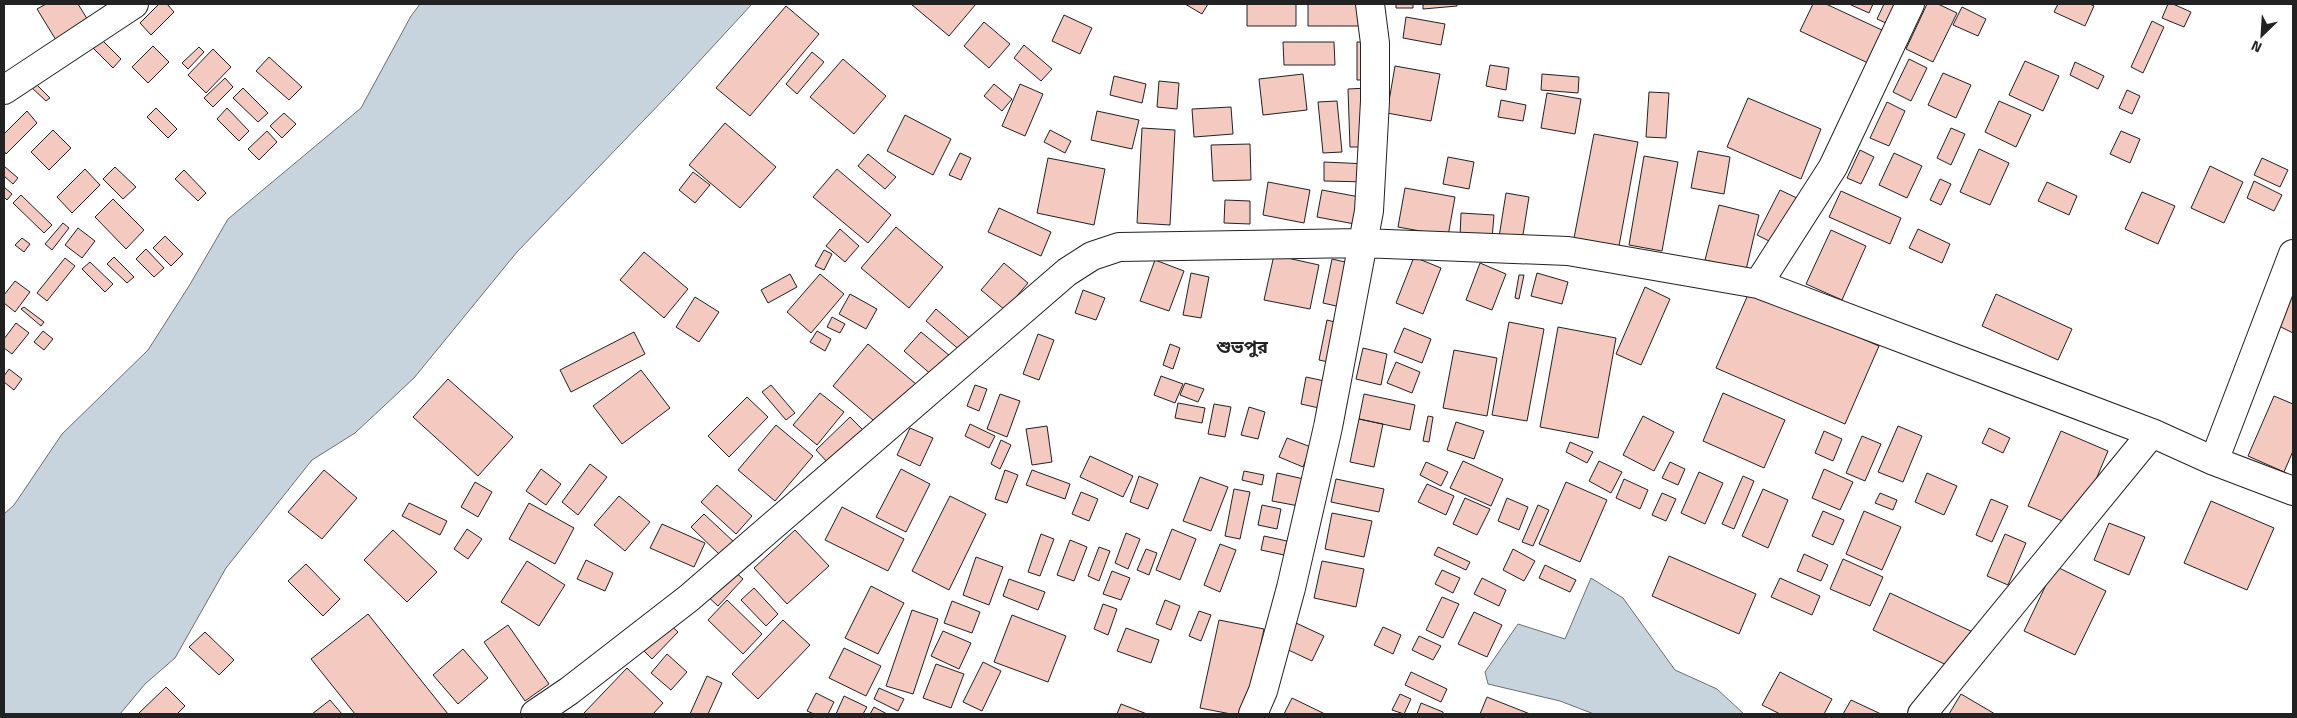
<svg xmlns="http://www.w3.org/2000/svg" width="2297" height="718" font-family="'Titillium Web','Noto Sans Bengali',sans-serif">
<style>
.water{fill:#c7d3dd;stroke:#6f6f6f}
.building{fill:#f3c9c0;stroke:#222}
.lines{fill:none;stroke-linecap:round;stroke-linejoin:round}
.minor-casing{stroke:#222;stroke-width:30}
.minor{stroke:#fff;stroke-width:28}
.labels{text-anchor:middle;stroke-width:4;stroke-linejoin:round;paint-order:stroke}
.district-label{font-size:18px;font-weight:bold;fill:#222;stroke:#fff}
</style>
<rect width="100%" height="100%" fill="#fff"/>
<path class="water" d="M420,4h332l-82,89 -153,159 -103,126 -59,55 -43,27 -86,108 -51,90 -30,26 -25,30h-116v-200l10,-9 48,-71 86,-84 41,-64 39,-67 133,-111 50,-92z
M1591,578l32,20 52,72 42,19 27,25h-150l-34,-13 -72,-17 -3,-12 33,-48 47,15z"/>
<path class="building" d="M46,4h32l13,21 -32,20 -22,-36z
M159,4h8l7,8 -23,23 -11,-12z
M911,4h65l-27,32z
M1185,4h23l-6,10z
M1247,4h49v22h-49z
M1308,4h59v22h-59z
M1396,4h17v4h-17z
M1423,4h34v2l-34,3z
M1813,4h13l58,27 -16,32 -68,-32z
M1849,4h24l-4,9z
M1884,4h13l-9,20 -11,-5z
M1927,4h11l19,9 -24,49 -27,-13z
M2058,4h32l4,2 -9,20 -31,-14z
M2168,4h5l18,8 -7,15 -22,-9z
M786,6l33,28 -69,82 -34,-28z
M1962,7l24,12 -8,17 -25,-11z
M1064,15l28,13 -12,26 -28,-13z
M1406,17l39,7 -4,21 -38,-7z
M2152,21l12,6 -21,46 -12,-6z
M984,22l26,22 -21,24 -25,-22z
M101,39l20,20 -8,9 -21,-21z
M1283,42h51l1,23h-51z
M1357,42h15v38h-15z
M1024,45l28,24 -11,12 -27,-23z
M153,46l16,16 -21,21 -16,-16z
M199,47l5,5 -16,17 -6,-6z
M213,49l18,18 -25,26 -18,-18z
M812,52l12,10 -27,32 -11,-10z
M269,57l33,30 -13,13 -33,-29z
M843,59l43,37 -32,38 -44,-37z
M1909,59l18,9 -16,33 -18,-9z
M2025,61l34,15 -16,35 -34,-16z
M2075,62l29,14 -6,13 -28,-14z
M1490,65l19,3 -3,22 -20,-4z
M1395,66l45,8 -9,47 -44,-8z
M1943,73l28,12 -15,33 -28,-13z
M1303,74l4,36 -44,5 -4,-36z
M1542,74l37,3 -1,16 -37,-3z
M1114,76l32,8 -4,19 -32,-8z
M225,78l8,9 -20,20 -9,-9z
M1159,81l20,2 -2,26 -20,-2z
M35,83l15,15 -4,3 -15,-14z
M994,84l18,15 -10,12 -18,-15z
M1020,84l23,10 -18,42 -23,-10z
M243,88l25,25 -10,9 -25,-24z
M1368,88l3,59h-21l-2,-58z
M2127,90l13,6 -8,18 -13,-6z
M1649,92l20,1 -3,45 -20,-1z
M1547,93l34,6 -6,35 -34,-6z
M1748,98l73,31 -20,50 -74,-32z
M1501,100l25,5 -3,16 -25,-4z
M1337,101l5,51 -19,1 -5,-51z
M1999,101l32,14 -15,32 -31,-15z
M1887,102l18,9 -16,35 -19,-8z
M1231,107l2,27 -39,3 -2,-28z
M156,108l21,21 -9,9 -21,-21z
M227,108l22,23 -10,10 -22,-22z
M27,111l10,12 -31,31 -2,-3v-17z
M1097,111l42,9 -7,29 -41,-9z
M284,113l12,11 -14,14 -12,-12z
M905,115l46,24 -18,36 -46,-24z
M725,123l51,44 -36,41 -51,-43z
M1142,128l33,2 -5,95 -33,-2z
M1951,128l14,6 -14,31 -14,-7z
M53,130l18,18 -22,22 -18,-18z
M1050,130l21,11 -6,12 -21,-11z
M267,131l10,11 -18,18 -11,-11z
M2121,131l19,8 -10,24 -20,-9z
M1594,134l44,8 -19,104 -45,-8z
M1250,144l1,36 -38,1 -2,-36z
M1979,149l30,14 -19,42 -30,-13z
M1860,150l14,7 -13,27 -14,-6z
M1698,151l32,6 -6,37 -33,-6z
M960,153l11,5 -10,22 -12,-5z
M1894,153l28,13 -15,32 -28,-13z
M868,154l28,23 -11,12 -27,-23z
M1644,156l34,6 -16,89 -33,-6z
M1448,157l26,5 -5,27 -26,-5z
M1048,158l57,11 -11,56 -57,-12z
M2262,158l26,12 -8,17 -26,-12z
M1324,162l44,2v18l-44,-1z
M4,166l14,12 -5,6 -9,-8z
M2210,166l33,16 -19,41 -33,-15z
M115,167l21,20 -13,12 -20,-20z
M85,169l15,16 -28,28 -15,-16z
M837,169l54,46 -23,28 -55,-46z
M184,170l22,23 -8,8 -23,-22z
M693,172l17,13 -15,18 -16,-13z
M1940,179l11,5 -10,21 -11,-5z
M2254,181l28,14 -8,16 -27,-13z
M1268,182l42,8 -6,33 -41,-8z
M2047,182l30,14 -8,19 -31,-14z
M4,187l8,7 -5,6 -3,-3z
M1405,188l50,9 -7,39 -50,-9z
M1322,190l43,8 -5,27 -43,-8z
M1780,190l19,9 -24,45 -18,-9z
M1841,191l60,27 -11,26 -61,-27z
M2142,192l33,14 -17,38 -33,-15z
M1506,193l23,4 -7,44 -23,-4z
M21,195l31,30 -8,8 -31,-30z
M113,199l31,31 -18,19 -31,-32z
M1225,200l25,1v23l-26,-1z
M1719,205l40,10 -13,55 -41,-10z
M999,208l52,24 -10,24 -53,-24z
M1461,213l33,2 -2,24 -32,-2z
M63,223l6,5 -17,22 -7,-6z
M896,227l47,40 -34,41 -48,-40z
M78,228l17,13 -13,17 -17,-13z
M840,229l19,17 -14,16 -19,-16z
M1918,229l32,15 -8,19 -33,-15z
M1831,230l35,16 -24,54 -36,-16z
M165,236l18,18 -12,12 -18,-18z
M22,238l8,6 -6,8 -9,-7z
M146,249l18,19 -10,9 -18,-18z
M824,250l8,4 -8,16 -9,-4z
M644,252l44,37 -24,29 -44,-38z
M1274,255l45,10 -9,44 -46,-9z
M114,257l20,20 -7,6 -20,-19z
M1414,257l27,11 -18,46 -27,-11z
M65,258l10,8 -28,35 -10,-8z
M1332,259l22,5 -9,44 -22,-5z
M1155,260l29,11 -15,40 -29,-10z
M90,262l23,22 -8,8 -23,-23z
M1004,263l24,20 -23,27 -24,-20z
M1480,263l26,11 -14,36 -26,-10z
M2293,270v63l-24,-12z
M1191,273l18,4 -8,41 -18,-3z
M1537,273l31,9 -6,22 -31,-8z
M790,274l7,13 -29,16 -7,-13z
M820,274l24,20 -33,39 -24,-21z
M1519,275h5l-5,24 -4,-1z
M15,281l15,11 -15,20 -11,-9v-8z
M1645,287l25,12 -29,66 -25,-11z
M1083,290l22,8 -9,22 -21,-7z
M1750,290l129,56 -34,78 -129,-56z
M850,294l27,15 -11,20 -27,-15z
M1996,294l76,35 -14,31 -76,-34z
M695,297l24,15 -20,30 -23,-15z
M24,307l20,15 -3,4 -20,-17z
M936,309l37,32 -10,12 -37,-32z
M832,317l13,7 -5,9 -13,-6z
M1327,320l19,5 -8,39 -19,-4z
M1509,322l35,7 -17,92 -35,-6z
M16,323l13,10 -17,21 -8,-6v-9z
M1558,327l58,11 -18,100 -58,-11z
M1404,328l27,11 -9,24 -28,-11z
M43,331l10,8 -9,11 -10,-8z
M817,331l14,8 -6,12 -15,-9z
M634,332l11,22 -74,38 -11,-22z
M921,332l29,24 -17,20 -29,-25z
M1038,334l16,6 -15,40 -16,-6z
M868,344l48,40 -36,42 -47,-40z
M1170,344l10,4 -7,21 -10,-4z
M1363,348l24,6 -6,31 -25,-6z
M1454,350l43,8 -10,58 -44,-8z
M1396,362l24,10 -8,21 -25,-10z
M9,369l13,10 -8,11 -10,-8v-6z
M641,370l29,38 -48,36 -29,-38z
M1161,376l22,8 -8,19 -21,-8z
M1306,377l28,6 -6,27 -27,-6z
M448,379l65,58 -35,39 -65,-59z
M1185,383l19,6 -6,13 -18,-7z
M771,385l24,28 -9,7 -24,-28z
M975,385l12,4 -8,22 -12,-5z
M820,393l24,19 -27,33 -24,-20z
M1723,393l62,27 -21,48 -61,-27z
M1000,394l20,7 -13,36 -20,-8z
M1364,394l51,11 -5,25 -51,-11z
M2274,396l19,8v47l-9,21 -36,-16z
M747,397l21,20 -39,40 -21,-21z
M1178,403l27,5 -3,15 -27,-5z
M1214,404l17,3 -6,30 -17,-3z
M1249,407l16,5 -7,27 -17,-4z
M1428,416l5,1 -4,25 -6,-1z
M1643,416l31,16 -20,39 -31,-16z
M850,417l16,16 -35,33 -15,-16z
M1359,419l24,5 -9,43 -24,-5z
M1456,422l28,9 -10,28 -27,-9z
M970,424l25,12 -6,12 -24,-12z
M776,425l37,31 -38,45 -37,-31z
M1047,426l5,36 -20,3 -6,-36z
M1898,426l24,10 -19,46 -25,-10z
M910,428l23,10 -13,28 -23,-11z
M1989,428l21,10 -7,15 -21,-10z
M1824,431l18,8 -9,22 -18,-8z
M2061,431l47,20 -32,76 -48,-21z
M1862,436l19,8 -16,37 -19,-8z
M1287,438l24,9 -8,20 -24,-10z
M1001,440l10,5 -11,24 -9,-5z
M1570,442l23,10 -6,11 -21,-11z
M1090,456l43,20 -10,21 -43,-20z
M1463,461l40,18 -12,27 -41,-18z
M1599,461l23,11 -11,21 -22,-12z
M1426,462l22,10 -7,14 -21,-11z
M1670,462l15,7 -7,16 -16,-7z
M590,464l17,13 -29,38 -16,-13z
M541,469l20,15 -15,21 -20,-14z
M901,469l29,15 -24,48 -30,-15z
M1824,469l29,13 -13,28 -28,-12z
M324,470l33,28 -35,41 -34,-27z
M1005,470l13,5 -11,28 -12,-4z
M1032,470l38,14 -5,15 -39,-14z
M1244,471l20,4 -2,10 -20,-5z
M1699,472l24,11 -18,41 -24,-11z
M1277,473l27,6 -5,27 -27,-5z
M1927,473l30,13 -13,29 -29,-13z
M1139,476l19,8 -10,25 -18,-7z
M1743,476l11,5 -20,48 -12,-5z
M1200,477l28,10 -17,44 -28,-10z
M1336,479l48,10 -5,23 -48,-10z
M1624,479l24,11 -8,19 -24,-11z
M475,482l17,10 -14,25 -17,-10z
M1566,482l41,18 -27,62 -41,-18z
M1427,484l27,12 -8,19 -28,-13z
M717,485l35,31 -16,18 -35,-32z
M1234,489l16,3 -10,47 -15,-3z
M1763,489l25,11 -20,48 -26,-12z
M1081,492l17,7 -9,22 -17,-7z
M1662,493l14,6 -10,22 -14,-6z
M1880,493l17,7 -4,10 -18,-7z
M619,496l31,26 -25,29 -31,-26z
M950,496l36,18 -37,76 -37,-19z
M1465,498l25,11 -13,26 -24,-11z
M1507,498l21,9 -9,23 -21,-9z
M1991,499l17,7 -16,36 -16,-7z
M2211,501l63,27 -27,62 -63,-27z
M409,503l38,18 -7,14 -38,-19z
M529,503l45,25 -19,36 -46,-25z
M1262,505l19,4 -4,20 -19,-4z
M1538,505l11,5 -16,36 -11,-4z
M842,507l62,32 -16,32 -63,-31z
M1823,511l21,9 -11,25 -21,-9z
M1864,511l37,16 -19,43 -36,-16z
M1332,513l40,8 -8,36 -39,-8z
M704,514l31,29 -13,14 -31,-30z
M2109,523l36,14 -16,38 -35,-15z
M662,524l43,19 -11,24 -44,-19z
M467,529l15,10 -14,20 -14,-10z
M1172,529l24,10 -16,41 -24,-10z
M393,530l44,42 -30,30 -43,-42z
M795,530l34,36 -42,38 -33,-36z
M1126,533l14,6 -12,30 -13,-6z
M1041,534l13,5 -14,37 -12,-4z
M2005,534l21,9 -18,42 -21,-9z
M1264,536l23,5 -3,14 -23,-5z
M1070,540l17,7 -13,34 -17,-6z
M1220,544l16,6 -16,42 -16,-7z
M1099,547l11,4 -11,30 -11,-5z
M1438,547l32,15 -4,8 -32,-15z
M1146,549l11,4 -8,22 -12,-5z
M1513,549l22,12 -11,20 -21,-11z
M1804,554l24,11 -7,16 -24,-10z
M1669,556l87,38 -17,40 -87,-38z
M976,557l27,10 -14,38 -26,-10z
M1843,559l40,18 -13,29 -40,-17z
M586,560l27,13 -8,18 -28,-12z
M527,561l38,24 -26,41 -38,-24z
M1322,561l42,8 -8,38 -42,-9z
M306,564l34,35 -17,17 -35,-35z
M1545,565l31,15 -6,12 -31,-14z
M2055,566l51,25 -31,64 -51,-24z
M730,567l13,12 -25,27 -13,-12z
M1442,570l18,8 -7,15 -18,-9z
M1112,571l18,7 -9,22 -18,-6z
M1482,578l24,12 -7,16 -25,-12z
M1780,578l40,18 -8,19 -41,-18z
M1009,579l36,13 -7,18 -35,-14z
M871,586l33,17 -26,51 -33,-16z
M754,588l24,26 -12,12 -25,-26z
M1890,593l85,40 -18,37 -84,-40z
M1442,597l17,7 -16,34 -17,-8z
M727,600l35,34 -19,20 -35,-34z
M1165,600l15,6 -9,24 -15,-6z
M952,601l28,11 -8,21 -28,-10z
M1103,604l14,5 -9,26 -14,-6z
M912,610l26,9 -25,75 -27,-8z
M1199,611l12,4 -10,26 -12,-5z
M1474,612l28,13 -15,32 -29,-13z
M368,614l80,100h-93l-44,-55z
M1012,615l54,21 -18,46 -54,-20z
M783,620l27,25 -52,54 -26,-25z
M1219,620l45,9 -18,85h-15l-31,-6z
M666,621l12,11 -26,27 -12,-12z
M1296,623l28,13 -12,25 -28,-13z
M508,625l41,59 -24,17 -41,-59z
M1383,627l18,8 -8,19 -19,-9z
M1126,628l33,12 -8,23 -34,-12z
M943,631l28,12 -12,26 -28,-13z
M205,632l29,28 -15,15 -30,-28z
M1419,636l22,10 -8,14 -21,-10z
M844,648l37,18 -15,30 -37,-18z
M463,649l25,29 -30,26 -25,-29z
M667,654l20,18 -16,18 -20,-17z
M983,662l18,9 -19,40 -19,-9z
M936,664l28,10 -13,34 -28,-10z
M627,668l36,35 -10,11h-70z
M1411,672l36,17 -6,13 -36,-17z
M1780,672l52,27 -8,15h-44l-18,-9z
M707,676l15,7 -14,31h-18z
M166,687l19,19 -8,8h-39z
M879,688l25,11 -6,12 -24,-12z
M816,693l18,9 -6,12h-14l-7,-3z
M1400,694l11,5 -7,15 -12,-4z
M1961,694l34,20h-46z
M844,696l23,11 -4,7h-27z
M1487,697l43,17h-50z
M1292,698l33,16h-41z
M330,700l12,14h-30z
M1851,700l30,14h-38z
M1421,703l22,9v2h-26z
M1121,704l26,10h-30z
M874,707l13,7h-17z"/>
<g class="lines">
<defs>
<path id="minor" d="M4,90l130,-86
M1758,284l75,-117 77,-163
M2214,461l79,-207
M535,714l34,-23 120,-93 378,-326 25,-16 27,-9 242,-4 207,8 190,33 394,149 62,28 79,30
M1253,714l10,-23 28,-103 37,-161 41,-216 6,-110v-58l-5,-39
M1922,714l230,-281"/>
</defs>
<use href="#minor" class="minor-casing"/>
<use href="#minor" class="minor"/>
</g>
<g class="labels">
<g class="district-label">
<text x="1242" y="353">শুভপুর</text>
</g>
</g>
<rect width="2297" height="718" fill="none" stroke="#222222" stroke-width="10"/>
<g transform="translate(2262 35) rotate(205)" stroke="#ffffff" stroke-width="4" paint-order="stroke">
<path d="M0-4L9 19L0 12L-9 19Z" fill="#222222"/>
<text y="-8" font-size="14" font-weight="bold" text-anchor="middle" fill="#222222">N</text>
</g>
</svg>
